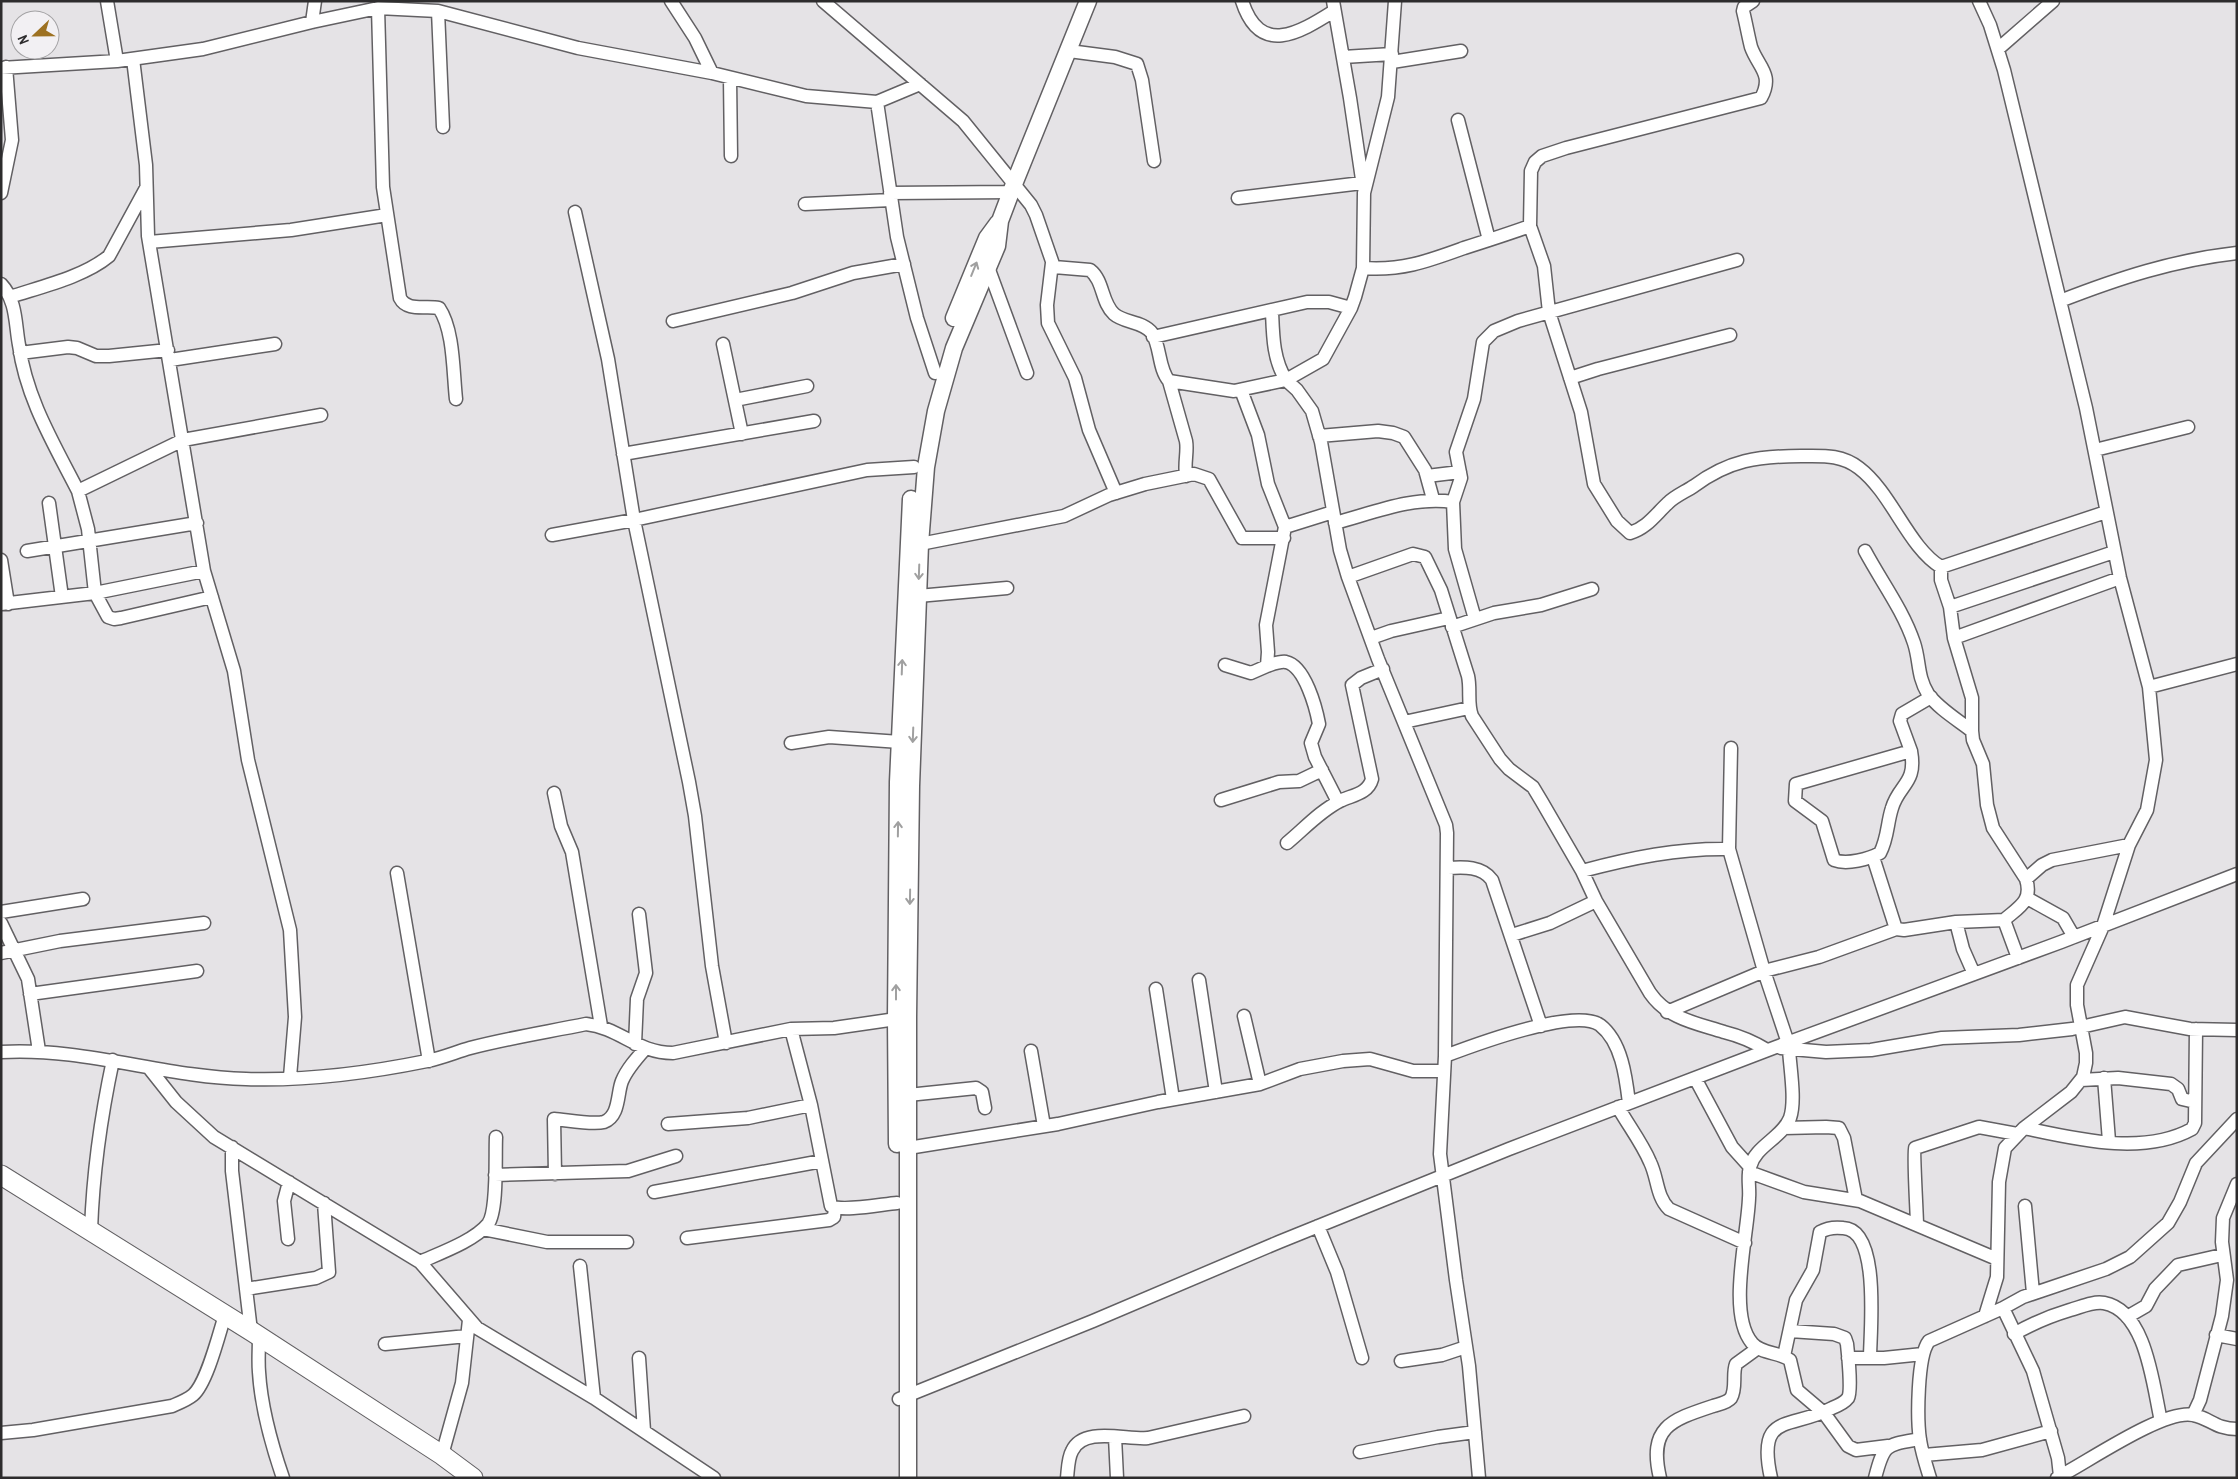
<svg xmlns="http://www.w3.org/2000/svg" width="2238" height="1479" font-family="'Archivo Narrow',sans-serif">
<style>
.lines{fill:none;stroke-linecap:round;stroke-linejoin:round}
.minor-casing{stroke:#626063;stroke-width:15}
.major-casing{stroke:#626063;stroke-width:19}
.highway-casing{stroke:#626063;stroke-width:21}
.minor{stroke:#fff;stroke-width:12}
.major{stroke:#fff;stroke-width:16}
.highway{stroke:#fff;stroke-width:19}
.oneway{stroke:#a0a0a0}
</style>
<rect width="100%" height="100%" fill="#e5e3e6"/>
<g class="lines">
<defs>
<path id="minor" d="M107,1l10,60
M671,1l24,37 17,35
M823,1l140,120 68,84 5,10 18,52 36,3c14,11 11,32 24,44 10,9 29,7 38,19 9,14 6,35 17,48l17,60c2,11 -2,21 0,35
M1242,1c18,56 57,32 92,10
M1333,1l17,97 13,88
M1395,1l-7,96 -24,96 -1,75 -8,29 -4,11 -28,51 -37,21 11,10 15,21 9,31 19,108 8,27 30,82 68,166 1,8 -2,223 -5,98 16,126 13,86 10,112
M1753,1l-9,6 -1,4c3,12 5,24 8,36 7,20 23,27 10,51l-195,50 -24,8 -7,6 -4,9 -1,55 14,40 5,46 32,100 13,72 23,37 13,12c17,-5 26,-19 38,-30 7,-7 17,-11 26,-17 35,-26 64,-30 107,-30 21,0 40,-2 58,12 33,25 49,79 82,99
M1979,1l11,24 14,45 82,338 34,170 29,109 7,73 -9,50 -18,35 -26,81 -26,59v20l9,48v10l-3,14 -12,15 -47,36 -19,20 -6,34 -2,95 -12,39
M378,8l5,179 17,111c7,14 26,7 39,10 15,22 14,64 17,91
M438,11l5,116
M312,22l3,-21
M1998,49l55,-48
M1069,51l46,6 22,7 5,16 12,81
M1343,57l49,-3
M133,59l13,106 2,71 56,335 30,100 14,89 42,170 5,87 -5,60
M1392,62l69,-11
M1,68l116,-7 86,-12 109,-27 66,-14 60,3 140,37 134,25 94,23 71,6 43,-18
M730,78l1,78
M877,102l20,135 20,81 18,55
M1458,120l31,120
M1,193l11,-53 -6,-73
M890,193l121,-1
M1238,198l124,-15
M805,204l86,-4
M575,212l33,147 26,161 55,262 6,34 17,150 14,77
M149,242l142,-12 96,-15
M1052,263l-5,42 1,18 27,55 14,52 27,63
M988,267l39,106
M1363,268c39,3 65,-7 101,-20 22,-7 44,-14 66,-22
M1,284c16,17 14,40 18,61 7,53 35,99 59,146
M10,297c30,-10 74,-20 99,-41l37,-68
M2060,301c59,-23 114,-41 177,-48
M673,321l119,-28 61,-20 51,-9
M1153,337l154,-35h22l22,6
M723,344l19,90
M20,353l48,-6 9,1 19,8h13l59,-6
M170,360l105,-16
M1570,378l28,-9 132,-34
M1169,381l65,10 52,-11c-13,-21 -13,-44 -14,-69
M735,400l72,-14
M1319,436l59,-5 15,2 11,4 21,33 8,29
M2095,450l93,-23
M623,454l191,-33
M1427,476l33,-4
M49,503l13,94
M1335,523c38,-10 78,-27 118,-21
M1285,527l48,-15
M552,535l82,-15 233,-50 47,-3
M920,544l144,-28 45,-21 36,-11 49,-10 15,5 33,59h42
M27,551l170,-28
M1865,551c16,30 38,59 49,92 6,18 3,33 14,51 11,15 30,26 44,37
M2114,552l-164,55 4,31 166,-60
M1,560l7,44
M1348,577l65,-23 12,3 16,33 27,86c3,13 -1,28 4,40l28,43 9,10 24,18 9,15 40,69 14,30 54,92c18,26 46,30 74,39 16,4 30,10 43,18
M918,596l89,-8
M212,597l-91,21 -7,1 -6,-2 -13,-24 -7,-64 -10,-38 105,-51 138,-25
M1,604l94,-11 109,-22
M1950,607l-9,-27v-13l165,-55
M1475,619l-20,-70 -2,-47 8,-24 -5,-26 18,-53 9,-57 11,-11 24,-10 219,-61
M1452,627l42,-14 47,-8 51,-16
M1371,638l20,-7 58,-13
M1954,638l18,60v33l1,9 10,24 4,41 6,23 33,51 16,-14 10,-5 77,-15
M1225,665l26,8 16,-7 1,-14 -2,-27 19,-98 -17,-43 -10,-49 -17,-45
M1267,666c6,-2 13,-5 19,-4 19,4 30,46 33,62l-8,19 4,14 23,45
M2149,687l88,-23
M1404,722l65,-14
M791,743l38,-6 71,5
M1731,748l-2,101 35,122 24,72
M1911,751c6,33 -12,33 -19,57 -5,15 -4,30 -12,45 -11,6 -33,12 -46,7l-12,-39 -27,-20 1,-17 115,-33 -11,-30 2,-7 29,-17
M554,793l7,33 11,26 29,174
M1221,800l58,-18 20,-1 23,-11
M1287,843c17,-14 33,-32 53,-42 12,-6 28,-7 32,-22l-20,-94 9,-7 22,-9
M1873,857l23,72 8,1 52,-8 48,-2 14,38
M1448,868c16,-1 34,-2 44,12l49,146
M1582,871c49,-13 96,-23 147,-22
M397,873l32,188
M2027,898l36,20 11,19
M1,912l82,-13
M2004,920c15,-13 29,-19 22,-41
M1956,922l7,27 11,25
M1,923l27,56 11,72
M1512,935l38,-12 46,-22
M1,953l59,-12 144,-18
M1199,980l17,112
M1156,989l17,110
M30,994l167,-23
M1667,1012l97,-41 55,-14 77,-28
M1244,1016l16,68
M791,1029l20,76 20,101c12,6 52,-2 66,-3
M635,1044l2,-45 9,-26 -7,-59
M1781,1048l45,4 45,-2 71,-12 77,-3 53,-6 53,-12 65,12 47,1
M1789,1049c1,19 7,52 1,69 -8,20 -35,28 -40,49 -3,10 0,21 -1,31 -1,36 -22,116 3,145 9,11 27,9 38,17l7,30 27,23 24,33 8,4 32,-4
M1031,1051l13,75
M1,1052c83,-5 163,25 245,27 60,2 122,-6 181,-18 15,-3 29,-9 43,-13 38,-10 77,-16 116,-24 34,4 51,29 87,29l118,-24 43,-1 69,-10
M1445,1056c29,-11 130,-49 155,-31 22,17 26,53 29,78
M149,1068l27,34 38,35 206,125 57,66 117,70 120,80
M1695,1078l37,69 18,20
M2104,1078l5,63
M2081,1080l37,-2 53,6 7,5 4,10 13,3
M908,1095l68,-7 6,4 3,16
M1618,1107c10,18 24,36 32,55 8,16 6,34 19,47l76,34
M668,1124l80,-6 63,-13
M1784,1128l42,-1 13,1 5,10 12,62
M2024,1128c52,11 119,28 168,1l3,-6 1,-94
M232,1147v24l19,160
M908,1148l150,-24 100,-22 102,-18 40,-15 43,-8 27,-2 43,12h31
M1749,1172l55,20 56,9 137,58
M555,1174l-1,-55c13,1 38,6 50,3 16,-6 13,-29 18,-41 5,-12 14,-22 23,-32
M495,1175l133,-4 48,-15
M654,1192l168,-31
M2025,1206l8,87
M1917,1225c0,-10 -4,-73 -2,-77l64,-21 38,7
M1318,1226l19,46 25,86
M483,1229l64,13h80
M91,1230c2,-57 10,-114 22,-170
M687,1238l142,-18 5,-3 1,-9
M288,1239l-4,-38 5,-19
M420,1262c20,-9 54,-21 68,-38 10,-13 7,-68 8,-87
M580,1266l14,132
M246,1289l70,-11 13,-6 -5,-69
M2003,1308l30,63 25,87 2,18 -3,2
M2127,1317l19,-11 9,-17 23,-24 44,-10
M2014,1334c19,-11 36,-18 56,-24 11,-3 23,-9 34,-7 43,8 49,84 57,118
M2216,1335l21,4
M259,1337c0,12 -1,24 0,35 2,34 13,74 24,106
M385,1344l82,-8
M1784,1356l12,-56 17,-30 7,-38c7,-4 15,-5 23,-4 38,1 27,104 27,130
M639,1358l5,73
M1848,1358h36l39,-4
M1401,1361l41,-6 24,-8
M899,1399l194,-78 186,-79 230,-93 267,-102 285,-105 176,-68
M2193,1415l7,-15 22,-84 5,-36 -5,-38 1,-24 14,-34
M1,1433l32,-3 139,-24c7,-3 15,-6 21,-11 14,-12 26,-61 32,-80
M1115,1437l2,41
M1360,1452l78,-15 37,-5
M442,1455l20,-72 7,-63
M1924,1455l58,-5 69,-19
M2060,1476c29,-15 104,-67 133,-61 17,3 22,14 44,14
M1067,1478c1,-9 1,-20 5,-27 11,-25 54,-11 76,-13l96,-22
M1660,1478c-12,-51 11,-58 53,-72 6,-2 14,-3 18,-8 6,-10 1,-24 5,-34l22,-16
M1771,1478c-15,-67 20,-48 61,-70 5,-2 13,-6 16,-10 4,-7 0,-45 -1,-54l-2,-6 -11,-4 -44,-3
M1875,1478c9,-35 11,-33 45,-39
M1930,1478c-4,-13 -8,-25 -10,-38 -3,-20 -3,-84 9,-99l74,-33 20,-11 83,-28 24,-12 38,-34 12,-21 16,-39 41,-44"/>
<path id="major" d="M954,318l33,-80 11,-15
M897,1144l-1,-125 2,-237 13,-283
M908,1478v-461l3,-231 9,-242 6,-77 10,-56 18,-63 43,-102 3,-25 14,-37 74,-183"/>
<path id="highway" d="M1,1175l250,156 191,124 31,23"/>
</defs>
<use href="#minor" class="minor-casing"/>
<use href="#major" class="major-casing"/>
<use href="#highway" class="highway-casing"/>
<use href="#minor" class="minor"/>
<use href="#major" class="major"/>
<use href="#highway" class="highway"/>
</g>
<defs><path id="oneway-shaft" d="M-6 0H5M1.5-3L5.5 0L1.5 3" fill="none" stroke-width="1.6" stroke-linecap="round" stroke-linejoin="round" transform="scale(1.25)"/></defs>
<g class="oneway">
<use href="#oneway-shaft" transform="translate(974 269) rotate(-68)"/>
<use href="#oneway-shaft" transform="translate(919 572) rotate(92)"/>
<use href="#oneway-shaft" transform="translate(902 667) rotate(-88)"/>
<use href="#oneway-shaft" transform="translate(913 735) rotate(92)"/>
<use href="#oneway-shaft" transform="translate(898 829) rotate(-89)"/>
<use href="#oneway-shaft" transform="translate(910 897) rotate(91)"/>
<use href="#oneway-shaft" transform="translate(896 992) rotate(-90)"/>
</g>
<rect width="2238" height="1479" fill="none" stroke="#2d2c2d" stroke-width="5"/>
<g transform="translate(35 35) rotate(248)"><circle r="24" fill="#f2f0f3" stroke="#a3a2a4"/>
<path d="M0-4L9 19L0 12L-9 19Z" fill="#9d7121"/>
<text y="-8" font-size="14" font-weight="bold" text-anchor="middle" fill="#2d2c2d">N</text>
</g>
</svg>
